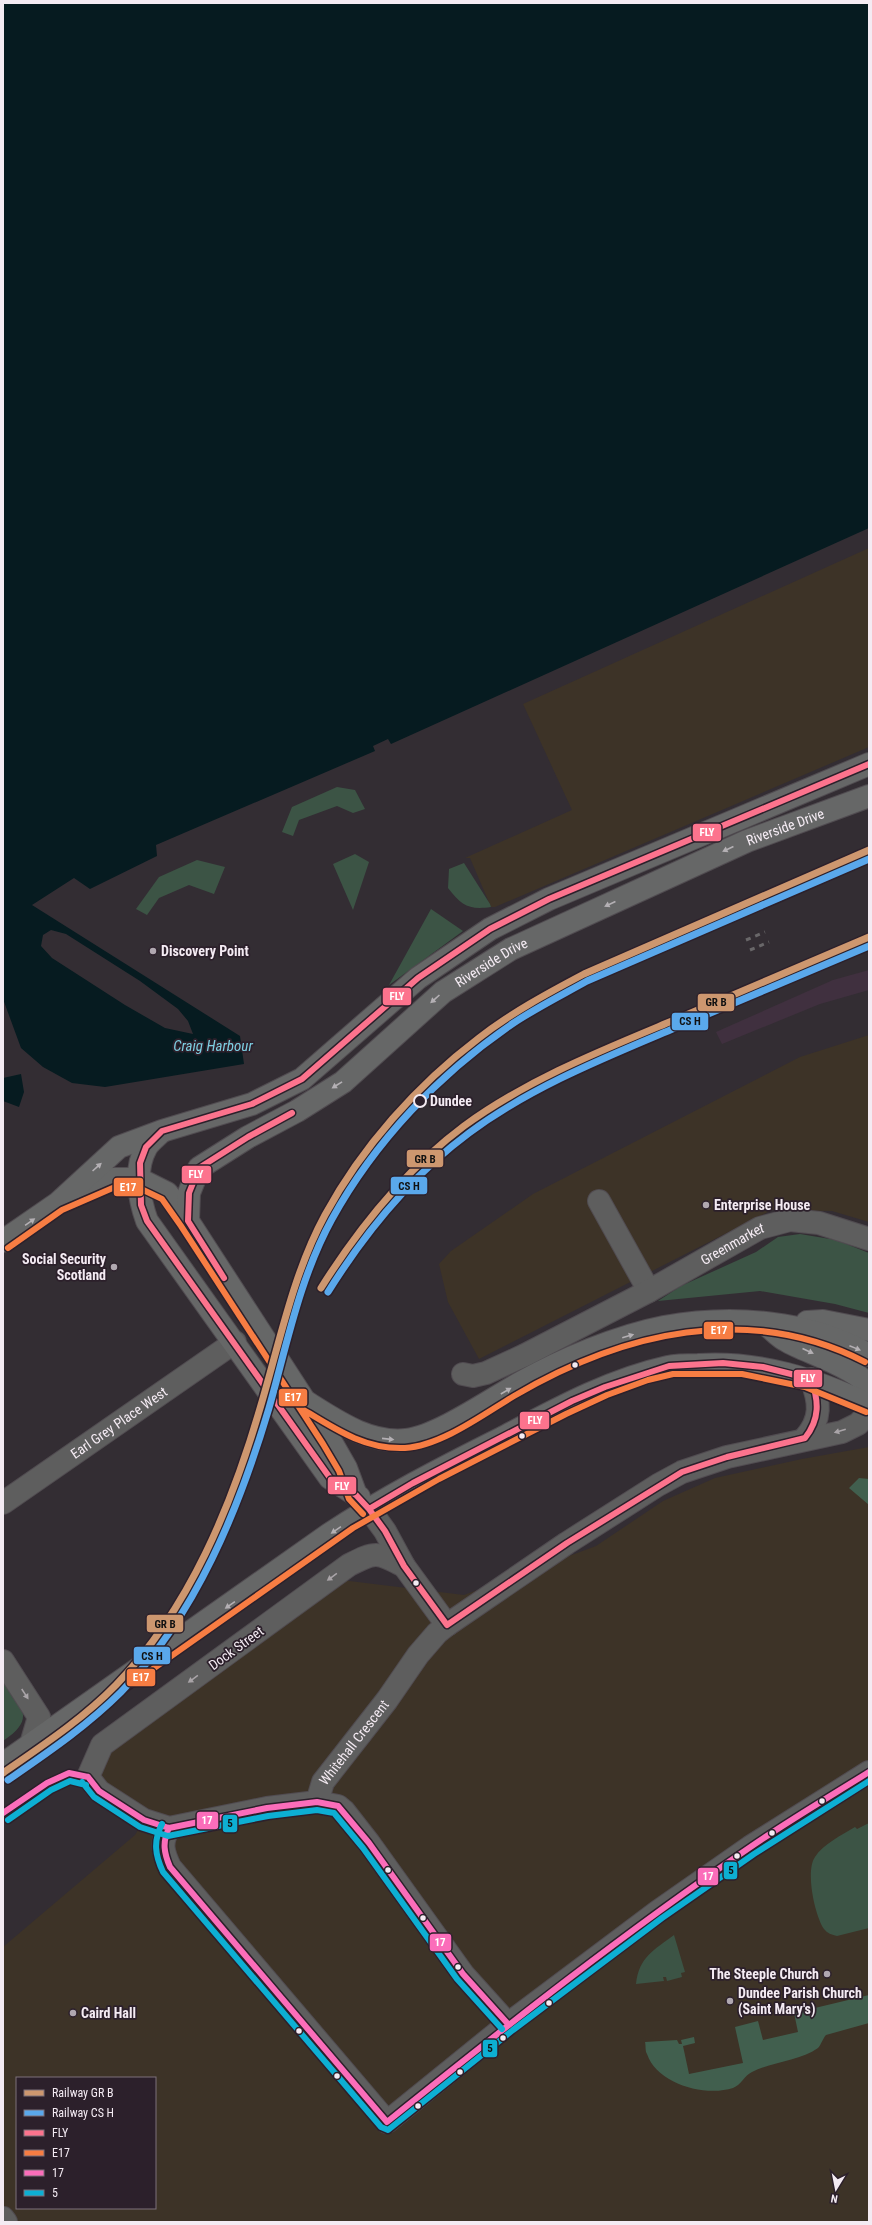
<svg xmlns="http://www.w3.org/2000/svg" width="872" height="2225" font-family="'Roboto Condensed',sans-serif">
<style>
.commercial{fill:#3d3327;fill-rule:evenodd}
.built{fill:#40303f}
.green{fill:#3c5445}
.forest{fill:#415f4e}
.water{fill:#061b20;fill-rule:evenodd}
.lines{fill:none;stroke-linecap:round;stroke-linejoin:round}
.minor-casing{stroke:#514c51;stroke-width:24}
.major-casing{stroke:#514c51;stroke-width:24}
.minor{stroke:#5e5e5e;stroke-width:22}
.major{stroke:#666767;stroke-width:22}
.rail{stroke:#696769;stroke-width:3;stroke-dasharray:5 5;stroke-linecap:butt}
.bus-1-casing{stroke:#2c202b;stroke-width:9}
.bus-2-casing{stroke:#2c202b;stroke-width:9}
.bus-3-casing{stroke:#2c202b;stroke-width:9}
.bus-4-casing{stroke:#2c202b;stroke-width:9}
.bus-1{stroke:#fc738d;stroke-width:6}
.bus-2{stroke:#f77d43;stroke-width:6}
.bus-3{stroke:#fb6dba;stroke-width:6}
.bus-4{stroke:#0dafd3;stroke-width:6}
.rail-1-casing{stroke:#2c202b;stroke-width:10}
.rail-2-casing{stroke:#2c202b;stroke-width:10}
.rail-1{stroke:#cd976f;stroke-width:7}
.rail-2{stroke:#5aa8eb;stroke-width:7}
.oneway{fill:#b4b0b4}
.oneway2{fill:#a9a4a8}
.poi-dot{fill:#b0a8b0;stroke:#2c202b;stroke-width:1.5}
.stop-dot{fill:#2c202b;stroke:#f4ebf3;stroke-width:2}
.bus-dot{fill:#f4ebf3;stroke:#2c202b;stroke-width:1.5}
.labels{text-anchor:middle;stroke-width:3.5;stroke-linejoin:round;paint-order:stroke}
.street-label{font-size:14px;fill:#f4ebf3;stroke:#2c202b}
.poi-label{font-size:14px;font-weight:bold;fill:#f4ebf3;stroke:#2c202b;text-anchor:start}
.stop-label{font-size:14px;font-weight:bold;fill:#f4ebf3;stroke:#2c202b;text-anchor:start}
.water-label{font-size:15px;font-style:italic;fill:#7dcee1;stroke:#2c202b}
.line-badge{stroke:#2c202b;stroke-width:1.5}
.badge-label{font-size:11px;text-anchor:middle;font-weight:bold;fill:#fff}
.pale-badge-label{font-size:11px;text-anchor:middle;font-weight:bold;fill:#111}
</style>
<rect width="100%" height="100%" fill="#332d33"/>
<path class="commercial" d="M869,548v199l-374,160h-4l-21,-49h-5l107,-48 -49,-106z
M869,1035v187l-37,-11 -60,-1 -293,149 -31,-57 -9,-38 12,-13 82,-57 267,-137z
M869,1447v775h-866v-275l132,-112 9,-15 -56,-43 7,-15 246,-182 123,15 132,-49 67,-45 52,-23 87,-19zM17,2078h138v130h-138z"/>
<path class="built" d="M869,970v20l-49,14 -98,40 -6,-12 117,-52z"/>
<path class="green" d="M337,787l18,3 10,19 -12,4 -16,-7 -38,14 -6,16 -11,-4 10,-25z
M355,854l14,8 -16,48 -20,-46z
M197,860l28,7 -11,27 -25,-9 -30,13 -12,17 -11,-6 23,-32z
M464,863l26,41 1,3c-22,3 -29,-1 -43,-19l1,-19z
M431,909l32,22 -74,54z
M800,1234l36,6 33,13v60l-34,-9 -75,-13 -102,10 23,-15 75,-34 22,-15z
M10,1683c13,28 24,37 -7,58v-57z
M869,1823v105l-32,8c-5,-1 -10,-3 -13,-7 -9,-13 -19,-58 -9,-72 8,-13 27,-22 40,-30l2,2z
M674,1935l11,37 -4,1 1,4 -15,4 -1,-4h-3l1,4 -28,3c3,-27 18,-34 38,-49z"/>
<path class="forest" d="M859,1478l10,1v26l-20,-17z
M869,1995v28l-43,12c-3,3 -5,10 -8,13 -18,13 -47,14 -66,24 -7,3 -11,13 -19,16 -28,9 -76,-4 -86,-34 -2,-3 -1,-8 -2,-12l32,-2 2,4h3l-1,-4 13,-3 1,6 -12,3 6,28 54,-11 -8,-36 23,-6 5,19 35,-8 -4,-19z"/>
<path class="water" d="M3,3h866v525l-478,216 -3,-5 -15,7 2,5 -219,94 1,11 -67,33 -16,-11 -42,27 208,131 4,28 -139,23 -33,-4 -29,-16 -22,-19 -18,-49zM51,930l15,4 74,47 38,28 10,12 5,13 -28,-6 -40,-23 -73,-47 -11,-12 2,-11z
M21,1074l3,18 -5,15 -16,-6v-23z"/>
<g class="lines">
<defs>
<g id="minor">
<path d="M599,1201l50,90"/>
<path id="s1" d="M463,1374l10,2 13,-3 39,-18 124,-64 111,-63 30,-8 29,3 50,16"/>
<path d="M805,1438c17,-19 15,-36 6,-59"/>
<path id="s2" d="M3,1503l232,-161"/>
<path d="M369,1509l16,22 19,35 43,59"/>
<path d="M404,1566c-27,-14 -28,-15 -55,-1l-247,180 -14,32 11,14 45,29 25,8 98,-20 50,-6 21,4 6,5 25,32 94,131 45,50"/>
<path d="M3,1661l36,56 -8,27"/>
<path id="s3" d="M317,1802l6,-20 64,-82 31,-45 19,-22 10,-8 120,-82 91,-58 24,-13 45,-15 115,-25 16,-8 11,-11"/>
<path d="M169,1828c-9,15 -6,24 1,39l217,255 121,-98 149,-112 93,-65 119,-75"/>
<path d="M3,2218l3,4"/>
</g>
<g id="major">
<path d="M161,1132c-5,5 -12,10 -15,16 -12,21 -7,51 1,73l183,257 29,19"/>
<path d="M75,1195l38,-16h26l28,14 21,28 142,219 16,28 10,27"/>
<path id="s4" d="M188,1221l1,-28 10,-25 49,-31 49,-26 46,-29 100,-90 68,-43 236,-108 122,-45"/>
<path d="M3,1241l55,-38 61,-56 43,-16 90,-27 50,-25 116,-101 72,-49 59,-30 320,-135"/>
<path d="M807,1322l16,-1 46,9"/>
<path d="M769,1327c6,5 11,11 18,14 18,11 76,28 82,48"/>
<path d="M303,1400c31,19 64,44 103,40 33,-4 85,-41 116,-58 41,-23 96,-46 142,-55 67,-12 146,-7 205,28"/>
<path d="M3,1764l325,-229c56,-37 114,-67 174,-97 53,-28 107,-58 166,-71 9,-2 20,-2 30,-2 62,-4 116,14 171,40"/>
</g>
</defs>
<use href="#minor" class="minor-casing"/>
<use href="#major" class="major-casing"/>
<use href="#minor" class="minor"/>
<use href="#major" class="major"/>
<path class="rail" d="M746,940l19,-8
M750,950l19,-8"/>
<defs>
<path id="bus-1" d="M224,1278l-36,-57 1,-28 10,-25 49,-31 44,-24
M369,1509l44,-26 159,-82 33,-14 64,-21 54,-3 40,4 48,12c8,22 9,40 -6,59l-78,19 -45,15 -115,71 -120,82
M447,1625l-43,-59 -19,-35 -16,-22 -13,-14 -26,-17 -183,-257 -6,-16 -1,-42 6,-16 16,-16 90,-27 50,-25 116,-101 72,-49 59,-30 320,-135"/>
<path id="bus-2" d="M8,1248l54,-38 53,-23h22l25,12 19,27 142,218 16,27 10,28 14,15
M299,1407c33,20 65,43 106,41 36,-2 79,-34 109,-52 109,-64 234,-94 351,-34
M8,1771l345,-243 86,-49 127,-65 41,-19 41,-15 25,-6h69l63,13 61,25"/>
<path id="bus-3" d="M88,1777l11,14 45,29 25,8 98,-20 50,-6 21,4 31,37 94,131 45,50
M3,1813l44,-30 22,-10 19,4
M169,1828c-7,14 -5,25 1,39l217,255c118,-95 237,-189 362,-274 39,-27 80,-51 120,-76"/>
<path id="bus-4" d="M82,1782l12,15 46,30 28,9 100,-20 49,-6 17,3 29,35 94,131 45,50
M8,1820l43,-30 19,-9 16,4
M162,1824c-9,17 -7,31 1,48l218,255 7,3 125,-100 149,-112 92,-64 115,-73"/>
</defs>
<use href="#bus-1" class="bus-1-casing"/>
<use href="#bus-2" class="bus-2-casing"/>
<use href="#bus-3" class="bus-3-casing"/>
<use href="#bus-4" class="bus-4-casing"/>
<use href="#bus-1" class="bus-1"/>
<use href="#bus-2" class="bus-2"/>
<use href="#bus-3" class="bus-3"/>
<use href="#bus-4" class="bus-4"/>
<defs>
<path id="rail-1" d="M321,1288c39,-62 84,-118 143,-162 63,-46 136,-75 208,-105 66,-28 131,-56 197,-84
M3,1773c39,-27 80,-54 113,-88 74,-77 116,-180 145,-280 19,-64 32,-131 64,-190 37,-68 92,-130 154,-177 32,-25 69,-45 105,-64l285,-124"/>
<path id="rail-2" d="M328,1292c38,-61 83,-116 141,-159 62,-46 135,-75 206,-105 65,-27 129,-55 194,-82
M8,1780c39,-27 79,-54 113,-88 75,-77 118,-183 148,-284 18,-64 31,-131 63,-189 43,-78 107,-145 180,-195 24,-16 50,-29 75,-43l282,-122"/>
</defs>
<use href="#rail-1" class="rail-1-casing"/>
<use href="#rail-2" class="rail-2-casing"/>
<use href="#rail-1" class="rail-1"/>
<use href="#rail-2" class="rail-2"/>
</g>
<defs><path id="oneway-solid" d="M-6-.8H1V-3.2L6.5 0L1 3.2V.8H-6Z"/></defs>
<g class="oneway">
<use href="#oneway-solid" transform="translate(728 849) rotate(155)"/>
<use href="#oneway-solid" transform="translate(610 904) rotate(155)"/>
<use href="#oneway-solid" transform="translate(435 999) rotate(138)"/>
<use href="#oneway-solid" transform="translate(337 1085) rotate(148)"/>
<use href="#oneway-solid" transform="translate(97 1167) rotate(-42)"/>
<use href="#oneway-solid" transform="translate(30 1222) rotate(-35)"/>
<use href="#oneway-solid" transform="translate(628 1336) rotate(-16)"/>
<use href="#oneway-solid" transform="translate(855 1348) rotate(22)"/>
<use href="#oneway-solid" transform="translate(808 1351) rotate(24)"/>
<use href="#oneway-solid" transform="translate(506 1391) rotate(-30)"/>
<use href="#oneway-solid" transform="translate(388 1439) rotate(6)"/>
<use href="#oneway-solid" transform="translate(336 1530) rotate(146)"/>
<use href="#oneway-solid" transform="translate(230 1605) rotate(145)"/>
</g>
<g class="oneway2">
<use href="#oneway-solid" transform="translate(840 1431) rotate(164)"/>
<use href="#oneway-solid" transform="translate(332 1577) rotate(144)"/>
<use href="#oneway-solid" transform="translate(193 1679) rotate(144)"/>
<use href="#oneway-solid" transform="translate(25 1694) rotate(57)"/>
</g>
<g class="poi-dot">
<circle cx="153" cy="951" r="4"/>
<circle cx="706" cy="1205" r="4"/>
<circle cx="114" cy="1267" r="4"/>
<circle cx="827" cy="1974" r="4"/>
<circle cx="730" cy="2001" r="4"/>
<circle cx="73" cy="2013" r="4"/>
</g>
<circle class="stop-dot" cx="420" cy="1101" r="6"/>
<g class="bus-dot">
<circle cx="575" cy="1365" r="3.5"/>
<circle cx="522" cy="1436" r="3.5"/>
<circle cx="416" cy="1583" r="3.5"/>
<circle cx="822" cy="1801" r="3.5"/>
<circle cx="772" cy="1833" r="3.5"/>
<circle cx="737" cy="1856" r="3.5"/>
<circle cx="388" cy="1870" r="3.5"/>
<circle cx="423" cy="1918" r="3.5"/>
<circle cx="458" cy="1967" r="3.5"/>
<circle cx="549" cy="2003" r="3.5"/>
<circle cx="299" cy="2031" r="3.5"/>
<circle cx="503" cy="2038" r="3.5"/>
<circle cx="460" cy="2072" r="3.5"/>
<circle cx="337" cy="2076" r="3.5"/>
<circle cx="418" cy="2106" r="3.5"/>
</g>
<g class="labels">
<g class="street-label">
<text dy="5" stroke="none"><textPath href="#s4" startOffset="738">Riverside Drive</textPath></text>
<text dy="5" stroke="none"><textPath href="#s4" startOffset="414">Riverside Drive</textPath></text>
<text dy="5" stroke="none"><textPath href="#s1" startOffset="302">Greenmarket</textPath></text>
<text dy="5" stroke="none"><textPath href="#s2" startOffset="141">Earl Grey Place West</textPath></text>
<text transform="translate(236 1648) rotate(-36)" y="5">Dock Street</text>
<text dy="5" stroke="none"><textPath href="#s3" startOffset="71">Whitehall Crescent</textPath></text>
</g>
<g class="poi-label">
<text x="161" y="956">Discovery Point</text>
<text x="714" y="1210">Enterprise House</text>
<text x="106" y="1264" text-anchor="end">Social Security<tspan x="106" dy="16">Scotland</tspan></text>
<text x="819" y="1979" text-anchor="end">The Steeple Church</text>
<text x="738" y="1998">Dundee Parish Church<tspan x="738" dy="16">(Saint Mary's)</tspan></text>
<text x="81" y="2018">Caird Hall</text>
</g>
<g class="stop-label">
<text x="430" y="1106">Dundee</text>
</g>
<g class="water-label">
<text x="213" y="1051">Craig Harbour</text>
</g>
</g>
<g class="line-badge">
<rect x="692" y="823" width="30" height="19" rx="4" fill="#fc738d"/>
<rect x="382" y="987" width="30" height="19" rx="4" fill="#fc738d"/>
<rect x="697" y="993" width="38" height="19" rx="4" fill="#cd976f"/>
<rect x="671" y="1012" width="38" height="19" rx="4" fill="#5aa8eb"/>
<rect x="406" y="1149" width="38" height="19" rx="4" fill="#cd976f"/>
<rect x="181" y="1165" width="31" height="19" rx="4" fill="#fc738d"/>
<rect x="390" y="1176" width="38" height="19" rx="4" fill="#5aa8eb"/>
<rect x="113" y="1177" width="31" height="20" rx="4" fill="#f77d43"/>
<rect x="703" y="1321" width="31" height="19" rx="4" fill="#f77d43"/>
<rect x="793" y="1369" width="30" height="19" rx="4" fill="#fc738d"/>
<rect x="278" y="1388" width="30" height="19" rx="4" fill="#f77d43"/>
<rect x="519" y="1411" width="31" height="19" rx="4" fill="#fc738d"/>
<rect x="327" y="1476" width="30" height="19" rx="4" fill="#fc738d"/>
<rect x="146" y="1614" width="38" height="19" rx="4" fill="#cd976f"/>
<rect x="133" y="1646" width="38" height="19" rx="4" fill="#5aa8eb"/>
<rect x="126" y="1668" width="30" height="19" rx="4" fill="#f77d43"/>
<rect x="196" y="1811" width="23" height="19" rx="4" fill="#fb6dba"/>
<rect x="222" y="1814" width="16" height="19" rx="4" fill="#0dafd3"/>
<rect x="723" y="1861" width="15" height="19" rx="4" fill="#0dafd3"/>
<rect x="697" y="1867" width="22" height="19" rx="4" fill="#fb6dba"/>
<rect x="429" y="1933" width="23" height="19" rx="4" fill="#fb6dba"/>
<rect x="482" y="2039" width="16" height="19" rx="4" fill="#0dafd3"/>
</g>
<g class="badge-label">
<text x="707" y="836">FLY</text>
<text x="397" y="1000">FLY</text>
<text x="196" y="1178">FLY</text>
<text x="128" y="1191">E17</text>
<text x="719" y="1334">E17</text>
<text x="808" y="1382">FLY</text>
<text x="293" y="1401">E17</text>
<text x="535" y="1424">FLY</text>
<text x="342" y="1490">FLY</text>
<text x="141" y="1681">E17</text>
<text x="207" y="1824">17</text>
<text x="708" y="1880">17</text>
<text x="440" y="1946">17</text>
</g>
<g class="pale-badge-label">
<text x="716" y="1006">GR B</text>
<text x="690" y="1025">CS H</text>
<text x="425" y="1163">GR B</text>
<text x="409" y="1190">CS H</text>
<text x="165" y="1628">GR B</text>
<text x="152" y="1660">CS H</text>
<text x="230" y="1827">5</text>
<text x="731" y="1874">5</text>
<text x="490" y="2052">5</text>
</g>
<rect width="872" height="2225" fill="none" stroke="#f4ebf3" stroke-width="8"/>
<rect x="16" y="2077" width="140" height="132" fill="#2c202b" stroke="#7c717b"/>
<rect x="24" y="2090" width="20" height="6" fill="#cd976f" stroke="#7c717b"/>
<text x="52" y="2097" font-size="12" fill="#f4ebf3">Railway GR B</text>
<rect x="24" y="2110" width="20" height="6" fill="#5aa8eb" stroke="#7c717b"/>
<text x="52" y="2117" font-size="12" fill="#f4ebf3">Railway CS H</text>
<rect x="24" y="2130" width="20" height="6" fill="#fc738d" stroke="#7c717b"/>
<text x="52" y="2137" font-size="12" fill="#f4ebf3">FLY</text>
<rect x="24" y="2150" width="20" height="6" fill="#f77d43" stroke="#7c717b"/>
<text x="52" y="2157" font-size="12" fill="#f4ebf3">E17</text>
<rect x="24" y="2170" width="20" height="6" fill="#fb6dba" stroke="#7c717b"/>
<text x="52" y="2177" font-size="12" fill="#f4ebf3">17</text>
<rect x="24" y="2190" width="20" height="6" fill="#0dafd3" stroke="#7c717b"/>
<text x="52" y="2197" font-size="12" fill="#f4ebf3">5</text>
<g transform="translate(836 2189) rotate(190)" stroke="#2c202b" stroke-width="3" paint-order="stroke">
<path d="M0-3L7 15L0 10L-7 15Z" fill="#f4ebf3"/>
<text y="-6" font-size="11" font-weight="bold" text-anchor="middle" fill="#f4ebf3">N</text>
</g>
</svg>
